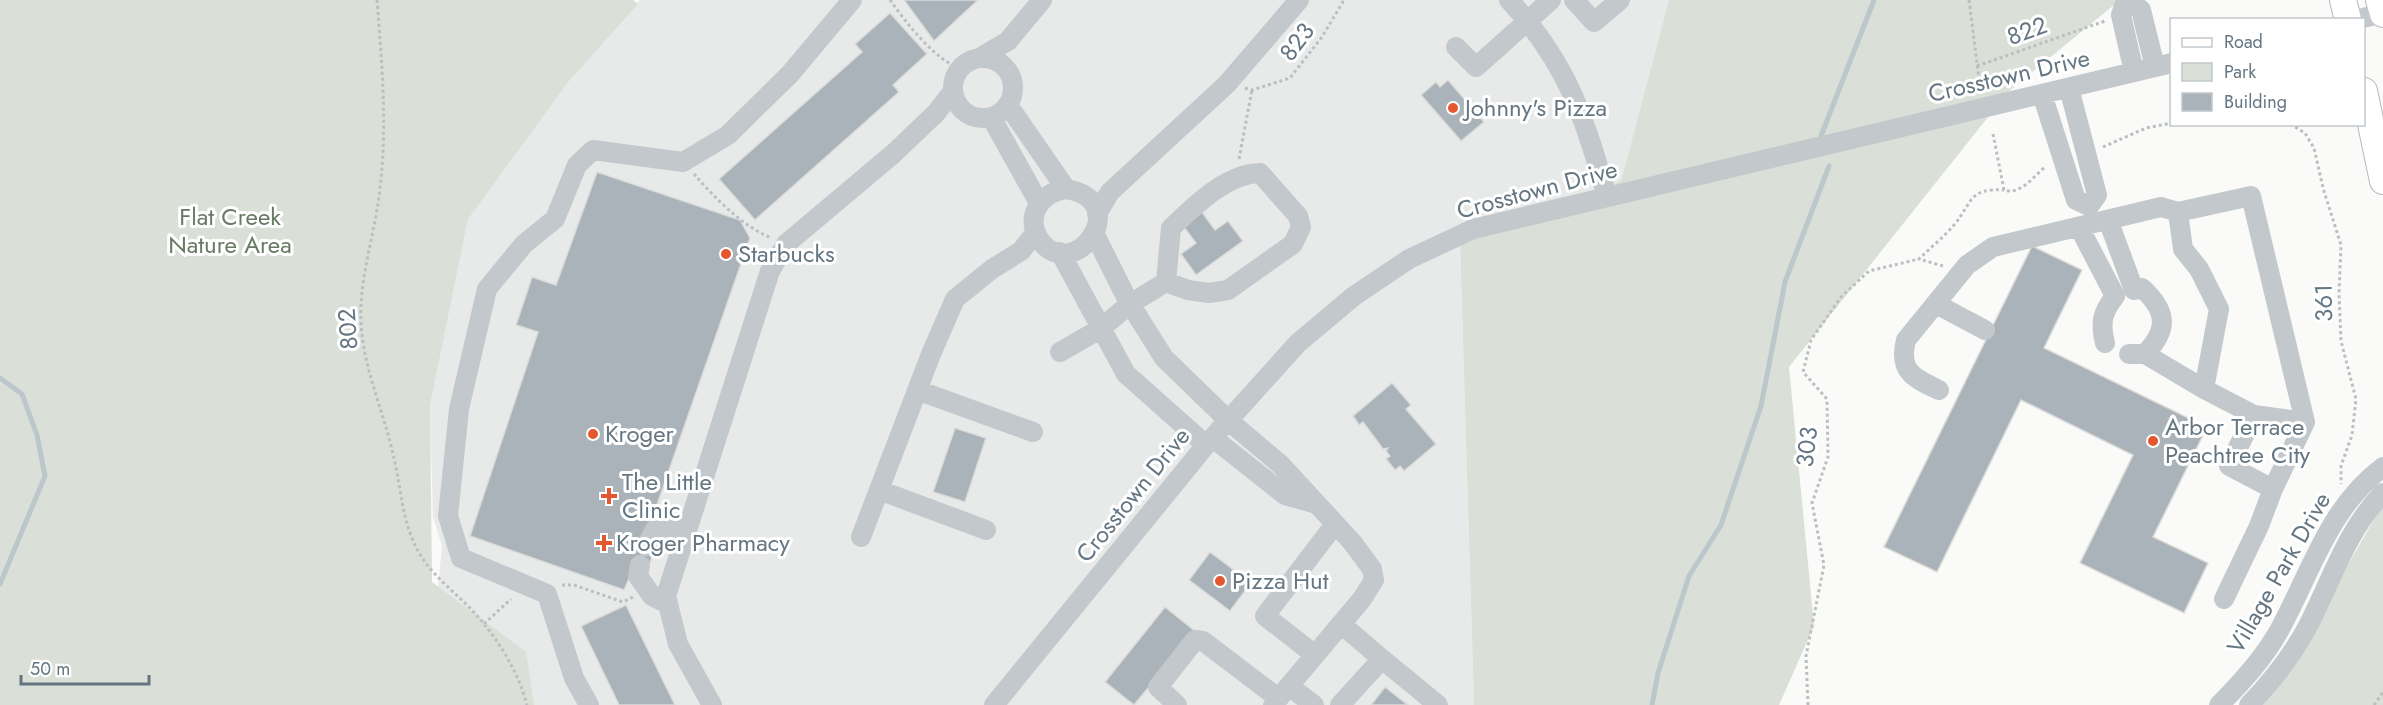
<svg xmlns="http://www.w3.org/2000/svg" width="2383" height="705" font-family="Jost,sans-serif">
<style>
.built{fill:#e8e9e9}
.green{fill:#dadfd7}
.lines{fill:none;stroke-linecap:round;stroke-linejoin:round}
.stream{stroke:#bbc7cb;stroke-width:5}
.building{fill:#aab3b9;stroke:#dcdcda;stroke-width:1.5}
.major-casing{stroke:#b5babe;stroke-width:28}
.path{stroke:#bbbfc2;stroke-width:3;stroke-dasharray:3 3;stroke-linecap:butt}
.minor{stroke:#c3c8cc;stroke-width:20}
.major{stroke:#fff;stroke-width:26}
.poi-dot{fill:#e4572e;stroke:#fff;stroke-width:2}
.labels{text-anchor:middle;stroke-width:6;stroke-linejoin:round;paint-order:stroke}
.street-label{font-size:24px;fill:#657683;stroke:#fff}
.poi-label{font-size:24px;fill:#657683;stroke:#fff;text-anchor:start}
.park-label{font-size:24px;fill:#687a64;stroke:#fff}
</style>
<rect width="100%" height="100%" fill="#fafaf8"/>
<path class="built" d="M640,0h1029l-48,181 -161,61 14,463h-1010l-33,-43 11,-116 -9,-29 -3,-111 45,-221z"/>
<path class="green" d="M0,0h633l5,4 -70,78 -100,137 -38,187 2,176 94,70 8,53h-534z
M1669,0h451l-112,92 -219,275 25,259 -35,79h-305l-14,-463 161,-61z
M2383,504v201h-125l31,-38z"/>
<g class="lines">
<path class="stream" d="M1821,136l53,-136
M0,378l22,16 15,41 8,41 -45,108
M1652,705l6,-32 31,-97 32,-51 40,-119 24,-124 44,-116"/>
</g>
<path class="building" d="M904,0h74l-44,41z
M890,13l37,41 -34,31 6,7 -144,128 -36,-41 143,-127 -7,-8z
M1448,80l36,42 -23,19 -40,-46 15,-13 4,5z
M597,172l143,48 10,18 -107,307 12,4 -7,19 -12,-5 -12,27 -154,-54 68,-204 -22,-7 16,-48 24,8z
M1199,208l16,22 13,-9 15,20 -47,34 -15,-21 15,-11 -16,-21z
M2032,246l50,24 -38,78 163,79 -54,110 55,26 -24,50 -104,-50 53,-108 -112,-55 -84,172 -53,-25z
M1392,383l19,22 -5,4 30,35 -32,27 -4,-5 -5,4 -9,-11 4,-3 -4,-5 2,-3 -5,1 -20,-27 -4,3 -6,-9z
M955,428l31,10 -21,64 -32,-10z
M1210,552l41,31 -21,28 -41,-31z
M626,605l49,100h-56l-38,-79z
M1165,607l30,24 -61,74 -29,-23z
M1385,687l23,18h-37z"/>
<g class="lines">
<defs>
<path id="major" d="M2343,0l5,20
M2379,0l4,14
M2364,91l19,90"/>
</defs>
<use href="#major" class="major-casing"/>
<path class="path" d="M377,0c5,64 11,131 2,196 -5,41 -20,83 -18,126 2,46 22,87 32,132 7,27 8,58 19,84 11,30 36,48 58,70 25,26 48,62 57,97
M890,0c18,25 41,55 69,69
M1969,0l11,87
M1977,66l128,-45
M1245,88l7,2 38,-12 32,-41 22,-37
M2290,124l15,9 9,15 9,40 18,57 -2,49 2,47 15,58 -4,36 -11,31v18
M1993,134l11,56c16,6 31,-15 42,-24
M2103,147l43,-19 26,-5
M1239,159l13,-69
M694,174c20,23 47,51 75,63
M1943,266l-24,-7c11,-11 25,-22 35,-34 19,-23 14,-37 50,-35
M562,585h12l49,17 10,-5
M484,624l27,-25
M1808,705l-2,-49 18,-91 -12,-62 16,-46 -1,-58 -24,-27 8,-32 30,-43 28,-26 50,-12
M2374,705l9,-13"/>
<path class="minor" d="M1509,0c59,64 74,115 98,196
M1574,0l20,22 26,-22
M2126,0l-5,15 13,57
M2127,0l14,10 14,57
M2355,20l28,-7
M1456,47l20,20 75,-67
M981,57l27,-16 34,-41
M953 88a30 30 0 1 1 60 0a30 30 0 1 1-60 0Z
M2069,88l28,107 -8,11
M2042,94l34,106 13,6
M1008,105l58,84c71,12 6,99 -27,50 -15,-24 3,-47 27,-50
M991,117l48,86
M1260,173l38,43 3,11 -8,17 -65,46 -19,3 -21,-3 -22,-8 5,-54c24,-22 54,-54 89,-55z
M1097,214l13,-22 117,-108 72,-84
M2108,220l26,70 8,-2c25,23 27,41 3,66h-16
M2079,227l36,69c-13,17 -15,26 -10,47
M1095,235l32,64 37,59 65,63 52,44 71,77 20,27 2,11 -12,19 -89,106
M1060,252l66,122 80,71
M1936,304l49,26
M1060,352l40,-23 30,-25 36,-22
M2145,354l59,35
M917,390l116,42
M1939,390c-25,-12 -41,-18 -33,-50l61,-75 26,-18 168,-40 17,5 73,-16 54,226 -32,67 -44,-23 25,-51 -50,-26 15,-80 -20,-40 -16,-20 -5,-37
M2254,415l51,7
M1213,438l72,57 32,9
M879,490l107,40
M861,537l70,-183 24,-55 37,-30 29,-18 15,-19
M646,546l10,-18 31,-1
M640,565l-2,11 14,20 16,8
M2224,599l35,-73 14,-37
M1341,624l41,35
M1315,655l-50,-39 70,-92
M1289,686l25,19
M589,705l-15,-27 -27,-84 -86,-36 -13,-42 11,-107 28,-120 37,-45 31,-25 22,-54 16,-15 90,12 45,-27 62,-61 62,-74
M712,705l-34,-61 -12,-48 104,-325 16,-27 107,-90 43,-41 17,-22
M994,705l212,-260 92,-102 56,-47 55,-37 64,-30 699,-166
M1177,705l-19,-18 37,-47 8,1 75,57
M1340,705l42,-46 56,46
M2219,705c23,-23 45,-47 61,-76 31,-57 49,-122 103,-162
M2249,705c24,-25 44,-50 60,-81 23,-45 38,-94 74,-131"/>
<use href="#major" class="major"/>
</g>
<g class="poi-dot">
<circle cx="1453" cy="108" r="6"/>
<circle cx="726" cy="254" r="6"/>
<circle cx="593" cy="434" r="6"/>
<circle cx="2153" cy="441" r="6"/>
<path d="M606 487h6v6h6v6h-6v6h-6v-6h-6v-6h6z"/>
<path d="M601 534h6v6h6v6h-6v6h-6v-6h-6v-6h6z"/>
<circle cx="1220" cy="581" r="6"/>
</g>
<g class="labels">
<g class="street-label">
<text transform="translate(2027 31) rotate(-20)" y="8">822</text>
<text transform="translate(1297 42) rotate(-53)" y="8">823</text>
<text transform="translate(2009 76) rotate(-13)" y="8">Crosstown Drive</text>
<text transform="translate(1537 190) rotate(-15)" y="8">Crosstown Drive</text>
<text transform="translate(2324 303) rotate(-91)" y="8">361</text>
<text transform="translate(348 329) rotate(-94)" y="8">802</text>
<text transform="translate(1807 447) rotate(-83)" y="8">303</text>
<text transform="translate(1133 495) rotate(-51)" y="8">Crosstown Drive</text>
<text transform="translate(2279 573) rotate(-60)" y="8">Village Park Drive</text>
</g>
<g class="poi-label">
<text x="1465" y="116">Johnny's Pizza</text>
<text x="738" y="262">Starbucks</text>
<text x="2165" y="435">Arbor Terrace<tspan x="2165" dy="28">Peachtree City</tspan></text>
<text x="605" y="442">Kroger</text>
<text x="622" y="490">The Little<tspan x="622" dy="28">Clinic</tspan></text>
<text x="616" y="551">Kroger Pharmacy</text>
<text x="1232" y="589">Pizza Hut</text>
</g>
<g class="park-label">
<text x="230" y="225">Flat Creek<tspan x="230" dy="28">Nature Area</tspan></text>
</g>
</g>
<rect x="2170" y="18" width="195" height="108" fill="#ffffff" stroke="#c1c8cd" stroke-width="1.5"/>
<rect x="2182" y="38" width="30" height="9" fill="#ffffff" stroke="#c1c8cd" stroke-width="1.5"/>
<text x="2224" y="48" font-size="18" fill="#657683">Road</text>
<rect x="2182" y="63" width="30" height="18" fill="#dadfd7" stroke="#c1c8cd" stroke-width="1.5"/>
<text x="2224" y="78" font-size="18" fill="#657683">Park</text>
<rect x="2182" y="93" width="30" height="18" fill="#aab3b9" stroke="#c1c8cd" stroke-width="1.5"/>
<text x="2224" y="108" font-size="18" fill="#657683">Building</text>
<path d="M21 675v9h128v-9" fill="none" stroke="#657683" stroke-width="3"/>
<text x="30" y="675" font-size="18" fill="#657683" stroke="#ffffff" stroke-width="4.5" paint-order="stroke">50 m</text>
</svg>
